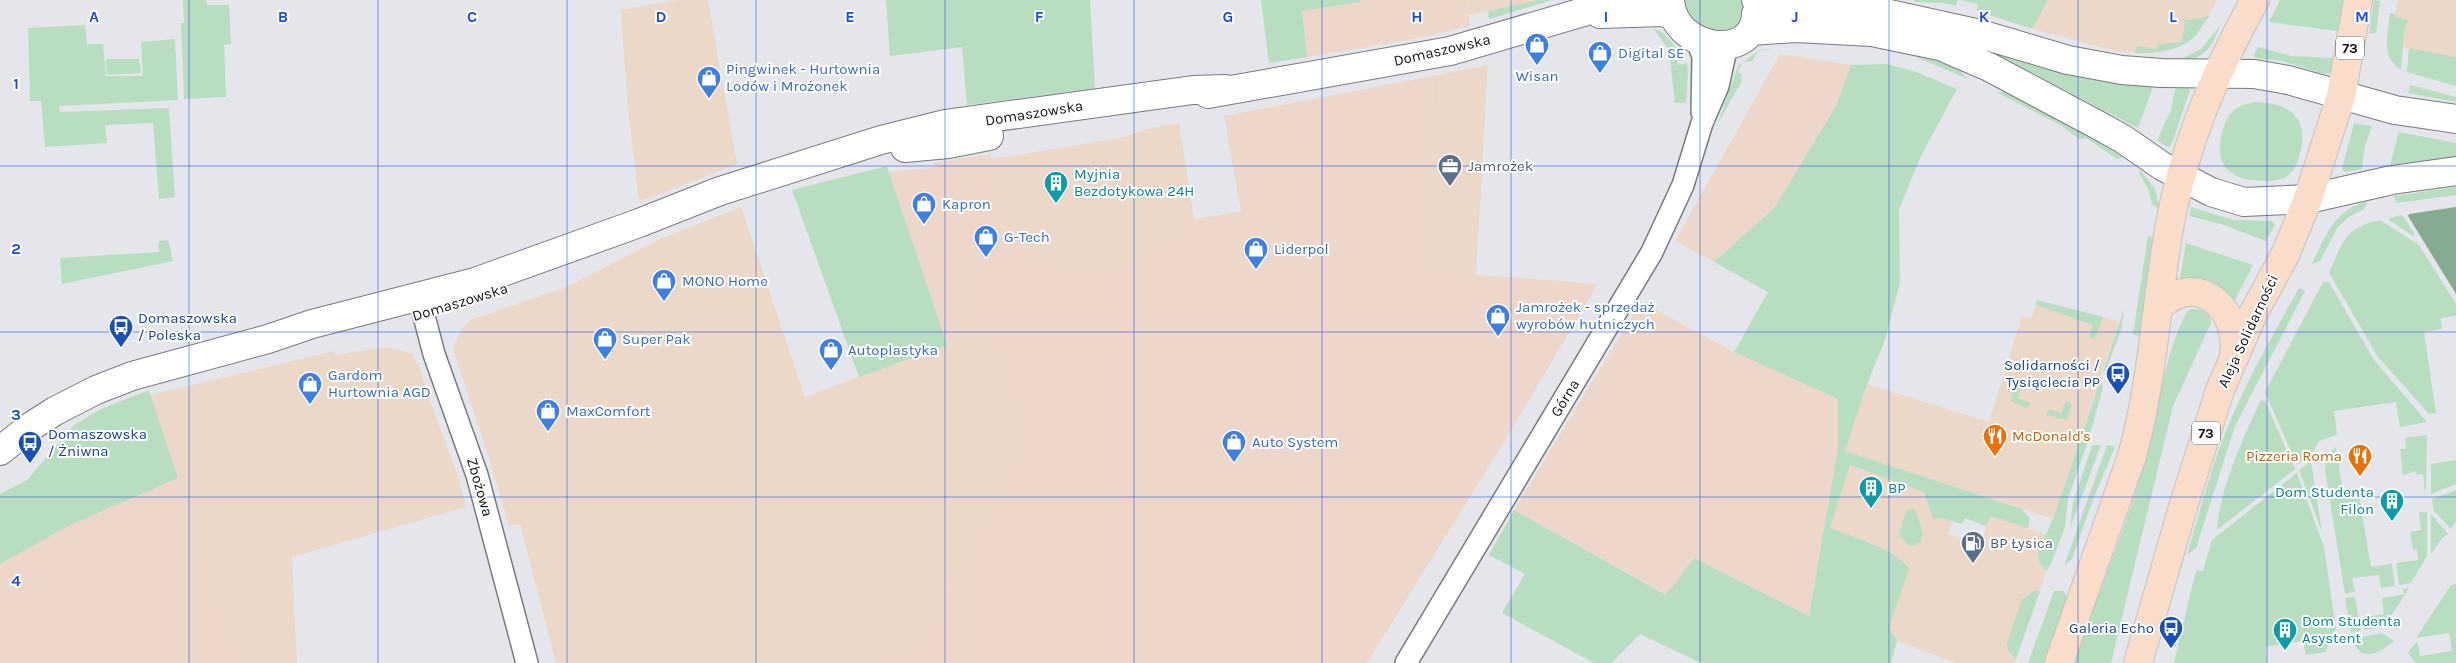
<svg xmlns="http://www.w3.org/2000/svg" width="2456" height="663" font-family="Karla,sans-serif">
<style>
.commercial{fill:#ecd8c9}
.industrial{fill:#edd7cb}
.green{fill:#b8ddc1}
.forest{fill:#86ab90}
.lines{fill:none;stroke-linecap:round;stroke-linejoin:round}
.street-casing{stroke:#787a7f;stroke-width:24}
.secondary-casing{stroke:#787a7f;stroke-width:30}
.primary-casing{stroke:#c2c2c2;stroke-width:30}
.street{stroke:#fff;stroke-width:21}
.secondary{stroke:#fff;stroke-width:28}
.primary{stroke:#fadccb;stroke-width:28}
.grid{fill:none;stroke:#1d4ed8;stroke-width:1;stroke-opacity:0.55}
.labels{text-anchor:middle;stroke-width:4;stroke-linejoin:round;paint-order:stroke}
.shield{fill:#fff;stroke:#5a5a5b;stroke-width:1}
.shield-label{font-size:14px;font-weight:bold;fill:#131415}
.street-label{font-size:15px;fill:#131415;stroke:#fff}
.shop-label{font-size:15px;fill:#366cbe;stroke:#fff;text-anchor:start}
.service-label{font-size:15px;fill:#4e5e75;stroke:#fff;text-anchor:start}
.culture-label{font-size:15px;fill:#0d838f;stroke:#fff;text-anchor:start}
.transit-label{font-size:15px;fill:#164399;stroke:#fff;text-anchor:start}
.food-label{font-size:15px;fill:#c56008;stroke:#fff;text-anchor:start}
.grid-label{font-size:16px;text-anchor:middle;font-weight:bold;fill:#1d4ed8;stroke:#fff;stroke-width:4;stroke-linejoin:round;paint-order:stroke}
</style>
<rect width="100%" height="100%" fill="#e4e6eb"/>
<path class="commercial" d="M677,0h31l29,164 -98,38 -12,-103 -6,-89z
M1467,0h71l-69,15z
M2048,0h169l-9,17 -16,20 -8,6 -32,9h-33l-87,-23z
M2398,0h58v57l-54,-10 2,-16 4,-11 -14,-3z
M1488,65l-12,210 101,7 -3,42 -73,123 -214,-329 145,-6 1,-36z
M1179,123l15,96 -24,12 2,12 -25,5 -26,22 -3,-5 -59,10 -28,-11 -4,-16 -34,-89 131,-22 22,-8z
M741,207l64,190 182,-68 36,112 -106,208 -60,14h-301l-36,-139 -11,2 -18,-62 -36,-109 -1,-11 10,-18 9,-7 93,-32 94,-48z
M2036,305l63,22 4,-10 16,5 -66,197 -208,-68 22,-67 122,38 33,-106 9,3z
M387,347l25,7 7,12 13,40 27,73 7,28 -174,50 5,106h-55l-92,-268 184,-44 1,4z
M1850,465l74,27 9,27 8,-1 11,3 -4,13 31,11 12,-30 56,20 -9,19 4,14 4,3 -6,20 -12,2 -6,6 -12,56 6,4 -2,4h-58l-59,-22 -7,-12 1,-7 18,-53 -3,-6 -33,-19 -43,-16z"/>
<path class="industrial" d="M1360,0h107l3,26 -51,12 -112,19 -5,-46 58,-9z
M1780,54l71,11 -15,41 -62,102 -60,54 -39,-21z
M1433,76l-6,198 171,10 -97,163 -134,216h-510l60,-14 106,-208 -36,-111 -40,15 -58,-173 48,-5 -4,-4 57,-9 3,5 35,89 3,15 24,-3 4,15 59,-10 3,4 26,-21 25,-5 -2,-12 24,-12 47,-7 -17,-96z
M1641,302l93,50 104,47v49l-29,168 -115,-58 -27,37 -153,-85z
M150,395l92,268h-242v-157z"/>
<path class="green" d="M183,0h23l1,5h22l2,39 -7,1 2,52 -42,2 -3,-76h3z
M886,0h204l5,89 -128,16 -5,-58 -72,9z
M1261,0h99v2l-58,9 5,46 -38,6z
M1538,0h14l-63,19 -1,-8z
M1683,0h58l4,7 -7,21c-6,2 -13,5 -20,5 -19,0 -32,-17 -35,-33z
M1914,0h44l-2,6 -13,-3 -28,-1z
M1960,0h88l-16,29 -55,-18 1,-7z
M2280,0h64l-6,31 -69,-9z
M2374,0l6,1 -4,32h-7z
M2390,13l5,1v3l13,3 -4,11 -3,39c-21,-14 -13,-35 -11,-57z
M2158,16l31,4 21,-4c-6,6 -9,13 -14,19 -14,16 -42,19 -61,18l2,-7 20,3 1,-5 24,-2 3,-21z
M85,25l2,19h16l3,32h37l-2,-34 34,-3 3,61 -119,6 1,6 109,-4 6,89 -16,2 -6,-76 -48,2 2,18 -62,4 -4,-46h-11l-2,-73z
M2220,26c-9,24 -17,34 -43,35l24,-12z
M1653,28l10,5 22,24 -8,2 2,6 8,-2 1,12 -2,28h-11l-6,-53z
M1851,42c34,6 94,9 117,37l-52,-22z
M1981,47l173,37 -16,44z
M2258,47l33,9 42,2 -3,15 -6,1 -42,-13 -27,-3 -1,-3z
M1773,48l-14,2 -7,11 -9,1 -5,9 3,3 1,7 -25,44 21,-59 20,-15z
M2409,48l47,9v29l-49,-14z
M106,59h33l2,14 -34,2z
M1887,64l29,8 41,17 -36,67 -22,53 1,74 -15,57 -18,44 -22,67 177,58 8,10 -2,9 -37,-12 -5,10 -21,-8 -3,6 -21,-6 -8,1 -9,-27 -74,-27 -20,63c18,7 72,24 79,41l-18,53 -1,7 7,12 -6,22h-190l-61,-29 -29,29h-17l-92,-50 23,-39 -36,-19 25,-45 152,85 28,-37 115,58 29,-168v-49l-104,-47 34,-60 -54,-30 60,-54 62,-102 15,-41z
M2176,85l12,1 2,4 -19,56 -4,1 -10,-7 14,-30z
M2410,85l46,12v5l-48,-9z
M1996,92h9l93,49 25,16 -6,2 -31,-21 -7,1 -17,-13z
M2255,102c38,1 55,18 44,55 -3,10 -8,19 -18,22 -9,3 -18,2 -27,1 -29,-2 -39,-20 -32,-47 2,-8 5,-17 12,-23 6,-5 14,-6 21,-8z
M2354,123l18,3 -8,23 -2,20 -17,3 -3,-3z
M2399,132l57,11v14l-66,8z
M887,166l60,179 -88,32 -67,-187z
M2140,170l15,19 5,21 -8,-6 -3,-13 -10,-18z
M2456,187v8l-60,8 -2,-7z
M2368,201l-4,8 -15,8 -12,11 -17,33 -8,3c13,-28 23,-55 56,-63z
M2191,207l42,13 39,1 3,4 -9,16 -42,-16 -34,-9z
M2402,215l13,20 -2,1 -24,-16v-2z
M2380,220l39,25 37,59v12l-15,2 1,11 -18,3 12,81 -7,1 -51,-57 -49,-84c14,-31 15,-45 51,-53z
M2148,236l7,2 -14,98 -8,-2z
M168,240l5,21 -111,23 -2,-26 99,-6v-11z
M2186,243l67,22 -19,37 -55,-17z
M2323,282h6l45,78 53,62 -27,5 -4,-25 -62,9 3,24 -18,6 -8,14 -14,10 -32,-73z
M2299,288l6,3 -70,135 -39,122 -9,7c12,-41 23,-84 39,-124 20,-50 47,-96 73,-143z
M2037,300l66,17 -8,22 -6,-1 4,-13 -57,-20z
M2124,309l-3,21 -15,40 -3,2z
M2191,309c11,0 19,2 20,14l-38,83 -62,257h-37c21,-61 46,-121 65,-182 18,-56 21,-116 47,-168z
M2100,381l3,6 -14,51 -21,60 -3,29 -14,37 -5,7 -6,-7 -2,-11 15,-34z
M2022,385l-4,13 12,5 -2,6 -17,-8 3,-12z
M149,390l29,88 -110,48 -68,38v-70l27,-14 47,-55 27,-16z
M2066,400l6,5 -6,15 -20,-5 3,-6 12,4z
M2261,400l4,1 30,68 -78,61c2,-39 27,-95 44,-130z
M2427,435l-1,54 -1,1 -2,-16 -6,1 -1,-4 -13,4 -3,-26h6l-1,-11z
M2095,445h6l-31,83 3,-26 19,-56z
M2107,445l8,2 -21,50 -22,62 -8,7z
M2336,447l7,45 15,-2 13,77 21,-3 3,22 -14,2 -2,-13 -27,3 3,14 -10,2 -20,-124 2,-15z
M2456,460v24l-25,10v-30z
M2311,461l1,7 10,64 -23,-62z
M2297,473l27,74 12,82 -11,23 -19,3 -3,-14 -38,6 2,16h-93l19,-81 4,-12 6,1 9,-31z
M2456,490v31l-5,8 -17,-18 -2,-12z
M1913,509l3,2 7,22 -3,10 -11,3 -10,-11 7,-24z
M2419,512h8v44l-16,27 -12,2 -3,-22 22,-3 -1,-11 -4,1 -3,-18 11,-2z
M2431,514l17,20 -6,4 -11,16z
M2456,584v79h-40l-8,-10 9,-12 3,15 32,-5 -3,-18 -33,5 35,-53z
M2409,588l-25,39 -20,3 -1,-12 21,-4 -2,-16 22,-4 -1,-5z
M2034,591h6l-24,68 -7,-7 -2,-9 15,-44z
M2054,591h9l5,7 -22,65h-18z
M2355,597l6,34 -10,1 -6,-34z
M2382,633l12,8c-16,13 -33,22 -42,-2z"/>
<path class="forest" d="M2456,207v87l-48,-78 1,-2z"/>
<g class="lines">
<defs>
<path id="street" d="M1697,41l6,15 -1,56
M419,297l15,57 43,121 50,188
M1406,663l246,-411 31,-67 19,-62 16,-37 7,-32 8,-12"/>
<path id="secondary" d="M1670,0c3,52 85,62 86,14
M1756,0l15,5 105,6 104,23 88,26 54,10 39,3 93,1 34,6 107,30 61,9
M1600,14l63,-2 10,3
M1751,31l45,-3 76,4 68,14 49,21 107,57 27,15 39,27 49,26 33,10 64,-3 84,-19 64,-9
M1208,94l242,-43 174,-51
M905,148l43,-4 41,-8
M0,451l30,-24 25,-16 41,-21 36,-14 136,-37 44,-15 163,-42 164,-59 81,-32 161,-51 64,-16 248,-34 32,-1"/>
<path id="primary" d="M2159,307c39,-38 82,3 75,48
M2059,663l73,-207c22,-80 24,-158 39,-238 15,-77 46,-150 84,-218
M2138,663l45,-156 37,-117 33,-76 32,-59 23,-56 33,-103 17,-96"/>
</defs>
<use href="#street" class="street-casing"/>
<use href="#secondary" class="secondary-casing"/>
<use href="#primary" class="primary-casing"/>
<use href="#street" class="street"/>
<use href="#secondary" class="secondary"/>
<use href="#primary" class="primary"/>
</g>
<path class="grid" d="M189,0v663M378,0v663M567,0v663M756,0v663M945,0v663M1134,0v663M1322,0v663M1511,0v663M1700,0v663M1889,0v663M2078,0v663M2267,0v663M0,166h2456M0,332h2456M0,497h2456"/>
<defs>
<symbol id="shop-pin" viewBox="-11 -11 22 30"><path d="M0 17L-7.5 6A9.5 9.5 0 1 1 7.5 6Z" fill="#3f7fe0" stroke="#fff"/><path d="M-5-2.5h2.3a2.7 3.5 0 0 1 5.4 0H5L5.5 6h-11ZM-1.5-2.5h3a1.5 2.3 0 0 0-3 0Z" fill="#fff"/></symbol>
<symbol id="office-pin" viewBox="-11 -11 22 30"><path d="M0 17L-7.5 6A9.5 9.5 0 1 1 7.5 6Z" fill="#5c6f8a" stroke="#fff"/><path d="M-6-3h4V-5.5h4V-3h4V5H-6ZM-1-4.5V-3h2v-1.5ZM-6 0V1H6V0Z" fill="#fff"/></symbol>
<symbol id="building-pin" viewBox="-11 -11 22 30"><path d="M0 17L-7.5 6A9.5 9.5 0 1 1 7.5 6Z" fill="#0f9aa8" stroke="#fff"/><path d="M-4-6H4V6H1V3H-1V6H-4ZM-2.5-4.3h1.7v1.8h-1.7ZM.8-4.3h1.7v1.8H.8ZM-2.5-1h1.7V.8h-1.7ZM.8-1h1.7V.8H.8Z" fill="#fff"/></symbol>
<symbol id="bus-pin" viewBox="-11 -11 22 30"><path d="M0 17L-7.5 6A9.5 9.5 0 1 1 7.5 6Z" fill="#1a4fb4" stroke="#fff"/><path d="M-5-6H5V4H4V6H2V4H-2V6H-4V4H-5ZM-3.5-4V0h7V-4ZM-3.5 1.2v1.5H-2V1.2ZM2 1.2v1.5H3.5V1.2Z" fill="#fff"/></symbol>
<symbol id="restaurant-pin" viewBox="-11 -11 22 30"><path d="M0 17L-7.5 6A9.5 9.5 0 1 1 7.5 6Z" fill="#e8710a" stroke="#fff"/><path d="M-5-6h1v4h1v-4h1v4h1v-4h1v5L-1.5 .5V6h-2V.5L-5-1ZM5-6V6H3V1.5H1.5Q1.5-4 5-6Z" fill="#fff"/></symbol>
<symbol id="fuel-pin" viewBox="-11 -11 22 30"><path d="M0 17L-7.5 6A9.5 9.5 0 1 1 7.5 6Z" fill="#5c6f8a" stroke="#fff"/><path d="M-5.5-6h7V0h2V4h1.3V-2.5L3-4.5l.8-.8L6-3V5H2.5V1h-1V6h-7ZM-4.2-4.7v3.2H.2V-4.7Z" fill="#fff"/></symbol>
</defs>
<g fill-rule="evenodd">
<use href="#shop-pin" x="1523" y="31" width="28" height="38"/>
<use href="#shop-pin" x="1586" y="39" width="28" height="38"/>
<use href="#shop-pin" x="695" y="64" width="28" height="38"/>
<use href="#office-pin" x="1436" y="152" width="28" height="38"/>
<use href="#building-pin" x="1042" y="169" width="28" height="38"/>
<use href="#shop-pin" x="910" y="190" width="28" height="38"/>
<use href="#shop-pin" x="972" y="223" width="28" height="38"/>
<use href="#shop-pin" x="1242" y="235" width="28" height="38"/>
<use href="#shop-pin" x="650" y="267" width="28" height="38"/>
<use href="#shop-pin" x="1484" y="302" width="28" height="38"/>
<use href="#bus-pin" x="107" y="313" width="28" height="38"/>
<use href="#shop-pin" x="591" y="325" width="28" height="38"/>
<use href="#shop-pin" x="817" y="336" width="28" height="38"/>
<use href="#bus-pin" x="2104" y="360" width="28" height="38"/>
<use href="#shop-pin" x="296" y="370" width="28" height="38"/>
<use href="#shop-pin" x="534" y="397" width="28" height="38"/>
<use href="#restaurant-pin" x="1981" y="422" width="28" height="38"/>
<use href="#shop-pin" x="1220" y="428" width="28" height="38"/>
<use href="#bus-pin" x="16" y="429" width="28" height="38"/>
<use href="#restaurant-pin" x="2346" y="442" width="28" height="38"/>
<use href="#building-pin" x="1857" y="474" width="28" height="38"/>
<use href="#building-pin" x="2378" y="487" width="28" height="38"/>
<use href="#fuel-pin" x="1959" y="529" width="28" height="38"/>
<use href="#bus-pin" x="2157" y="614" width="28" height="38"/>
<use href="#building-pin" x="2271" y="616" width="28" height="38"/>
</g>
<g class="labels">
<g class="shield">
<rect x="2336" y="36.5" width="28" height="23" rx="4"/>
<rect x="2192" y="421.5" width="28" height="23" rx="4"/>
</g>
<g class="shield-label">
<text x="2350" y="53">73</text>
<text x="2206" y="438">73</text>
</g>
<g class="street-label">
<text transform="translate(1442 50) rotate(-13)" y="5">Domaszowska</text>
<text transform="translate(1034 113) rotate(-9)" y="5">Domaszowska</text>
<text transform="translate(460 302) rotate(-17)" y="5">Domaszowska</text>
<text transform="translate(2248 331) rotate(-65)" y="5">Aleja Solidarności</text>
<text transform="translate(1565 398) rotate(-59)" y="5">Górna</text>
<text transform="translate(480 487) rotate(74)" y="5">Zbożowa</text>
</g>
<g class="shop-label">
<text x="1618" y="58">Digital SE</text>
<text x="726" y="74">Pingwinek - Hurtownia<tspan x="726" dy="17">Lodów i Mrożonek</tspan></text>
<text x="1537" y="81" text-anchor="middle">Wisan</text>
<text x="942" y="209">Kapron</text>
<text x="1004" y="242">G-Tech</text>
<text x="1274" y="254">Liderpol</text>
<text x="682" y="286">MONO Home</text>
<text x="1516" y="312">Jamrożek - sprzedaż<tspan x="1516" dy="17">wyrobów hutniczych</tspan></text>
<text x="622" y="344">Super Pak</text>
<text x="848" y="355">Autoplastyka</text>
<text x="328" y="380">Gardom<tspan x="328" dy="17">Hurtownia AGD</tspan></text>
<text x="566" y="416">MaxComfort</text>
<text x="1252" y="447">Auto System</text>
</g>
<g class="service-label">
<text x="1468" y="171">Jamrożek</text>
<text x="1990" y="548">BP Łysica</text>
</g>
<g class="culture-label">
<text x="1074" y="179">Myjnia<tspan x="1074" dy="17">Bezdotykowa 24H</tspan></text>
<text x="1888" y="493">BP</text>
<text x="2374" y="497" text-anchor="end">Dom Studenta<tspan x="2374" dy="17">Filon</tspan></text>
<text x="2302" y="626">Dom Studenta<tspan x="2302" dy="17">Asystent</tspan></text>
</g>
<g class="transit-label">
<text x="138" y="323">Domaszowska<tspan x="138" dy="17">/ Poleska</tspan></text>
<text x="2100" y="370" text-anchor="end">Solidarności /<tspan x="2100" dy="17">Tysiąclecia PP</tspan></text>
<text x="48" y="439">Domaszowska<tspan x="48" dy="17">/ Żniwna</tspan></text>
<text x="2154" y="633" text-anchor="end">Galeria Echo</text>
</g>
<g class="food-label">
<text x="2012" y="441">McDonald's</text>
<text x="2342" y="461" text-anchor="end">Pizzeria Roma</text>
</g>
</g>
<g class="grid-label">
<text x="94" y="22">A</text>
<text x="283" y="22">B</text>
<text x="472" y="22">C</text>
<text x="661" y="22">D</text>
<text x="850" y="22">E</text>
<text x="1039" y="22">F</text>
<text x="1228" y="22">G</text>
<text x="1417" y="22">H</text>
<text x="1606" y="22">I</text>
<text x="1795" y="22">J</text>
<text x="1984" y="22">K</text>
<text x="2173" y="22">L</text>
<text x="2362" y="22">M</text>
<text x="16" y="89">1</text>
<text x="16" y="254">2</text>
<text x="16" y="420">3</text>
<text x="16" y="586">4</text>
</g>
</svg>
